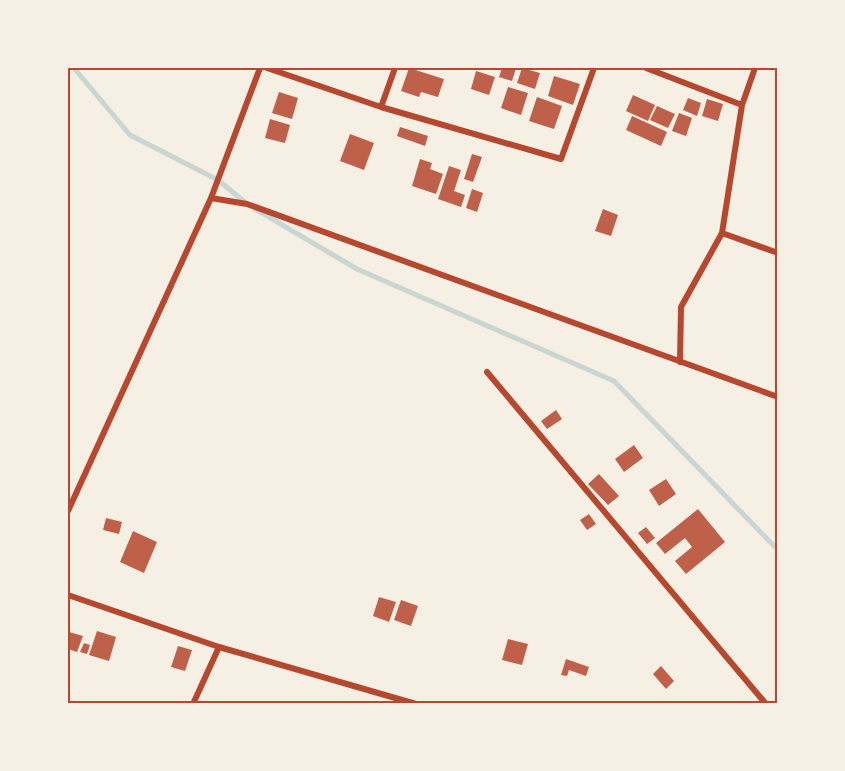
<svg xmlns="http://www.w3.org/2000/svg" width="845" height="771" font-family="'Fira Sans',sans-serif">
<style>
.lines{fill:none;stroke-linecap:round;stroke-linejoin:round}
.stream{stroke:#c9d6d2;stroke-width:5}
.building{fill:#bf614a}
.minor{stroke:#b5482f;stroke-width:6}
.neatline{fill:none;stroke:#b5482f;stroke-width:2}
</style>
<rect width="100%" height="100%" fill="#f6efe4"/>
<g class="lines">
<path class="stream" d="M74,68l56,67 88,45 29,24
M255,209l102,60 257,112 164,169"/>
</g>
<path class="building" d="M409,68l35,11 -6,18 -17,-5 -2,5 -18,-6z
M502,68h14l-4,13 -13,-4z
M522,68l18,5 -5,16 -18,-6z
M476,71l19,6 -6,18 -18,-6z
M554,76l26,8 -7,21 -25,-9z
M508,87l20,6 -7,22 -20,-7z
M279,92l19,6 -6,21 -20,-6z
M633,95l22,10 -7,16 -22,-10z
M537,97l25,9 -8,23 -25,-8z
M688,98l13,5 -4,13 -14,-6z
M707,99l16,5 -5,17 -16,-5z
M657,106l18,8 -7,14 -18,-8z
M679,113l13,5 -6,18 -14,-5z
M632,116l35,16 -6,14 -35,-16z
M270,119l20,6 -5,18 -20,-5z
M400,127l28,9 -3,10 -28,-10z
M350,134l24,9 -10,27 -24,-9z
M472,154l10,3 -9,25 -9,-3z
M420,159l12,4 -2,6 13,5 -7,20 -24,-8z
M449,166l12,4 -7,21 11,4 -4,12 -23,-8z
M472,189l11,4 -6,19 -11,-4z
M603,209l15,6 -7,21 -16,-5z
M556,410l6,9 -15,10 -6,-8z
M634,445l9,13 -19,14 -9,-13z
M599,474l20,22 -11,9 -20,-21z
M666,479l10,15 -17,12 -10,-16z
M698,509l27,33 -39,32 -11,-13 17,-14 -7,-9 -20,16 -9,-11z
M589,514l7,10 -9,6 -7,-10z
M106,518l16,4 -3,12 -16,-4z
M646,527l9,11 -8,6 -9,-11z
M133,531l24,11 -13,31 -24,-11z
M379,597l17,5 -7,20 -16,-6z
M401,600l17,6 -7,20 -17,-6z
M97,631l19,6 -7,24 -20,-6z
M69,632l14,4 -6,16 -9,-3z
M508,639l20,5 -6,21 -20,-5z
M84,643l6,2 -3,9 -7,-2z
M178,646l14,4 -7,21 -14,-4z
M566,659l23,8 -3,9 -17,-6 -2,6 -6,-1z
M661,666l13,15 -8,8 -13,-15z"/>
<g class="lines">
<path class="minor" d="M267,68l114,39 180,52 33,-91
M646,68l96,37
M381,107l14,-39
M211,198l36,6 531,193
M722,233l56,20
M680,362l1,-55 41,-74 20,-128 13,-37
M487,372l279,332
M68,511l143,-313 49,-130
M68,595l151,52 197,57
M193,704l26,-57"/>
</g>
<rect width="845" height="771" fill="none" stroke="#f6efe4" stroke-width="138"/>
<rect x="69" y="69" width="707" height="633" class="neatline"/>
</svg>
